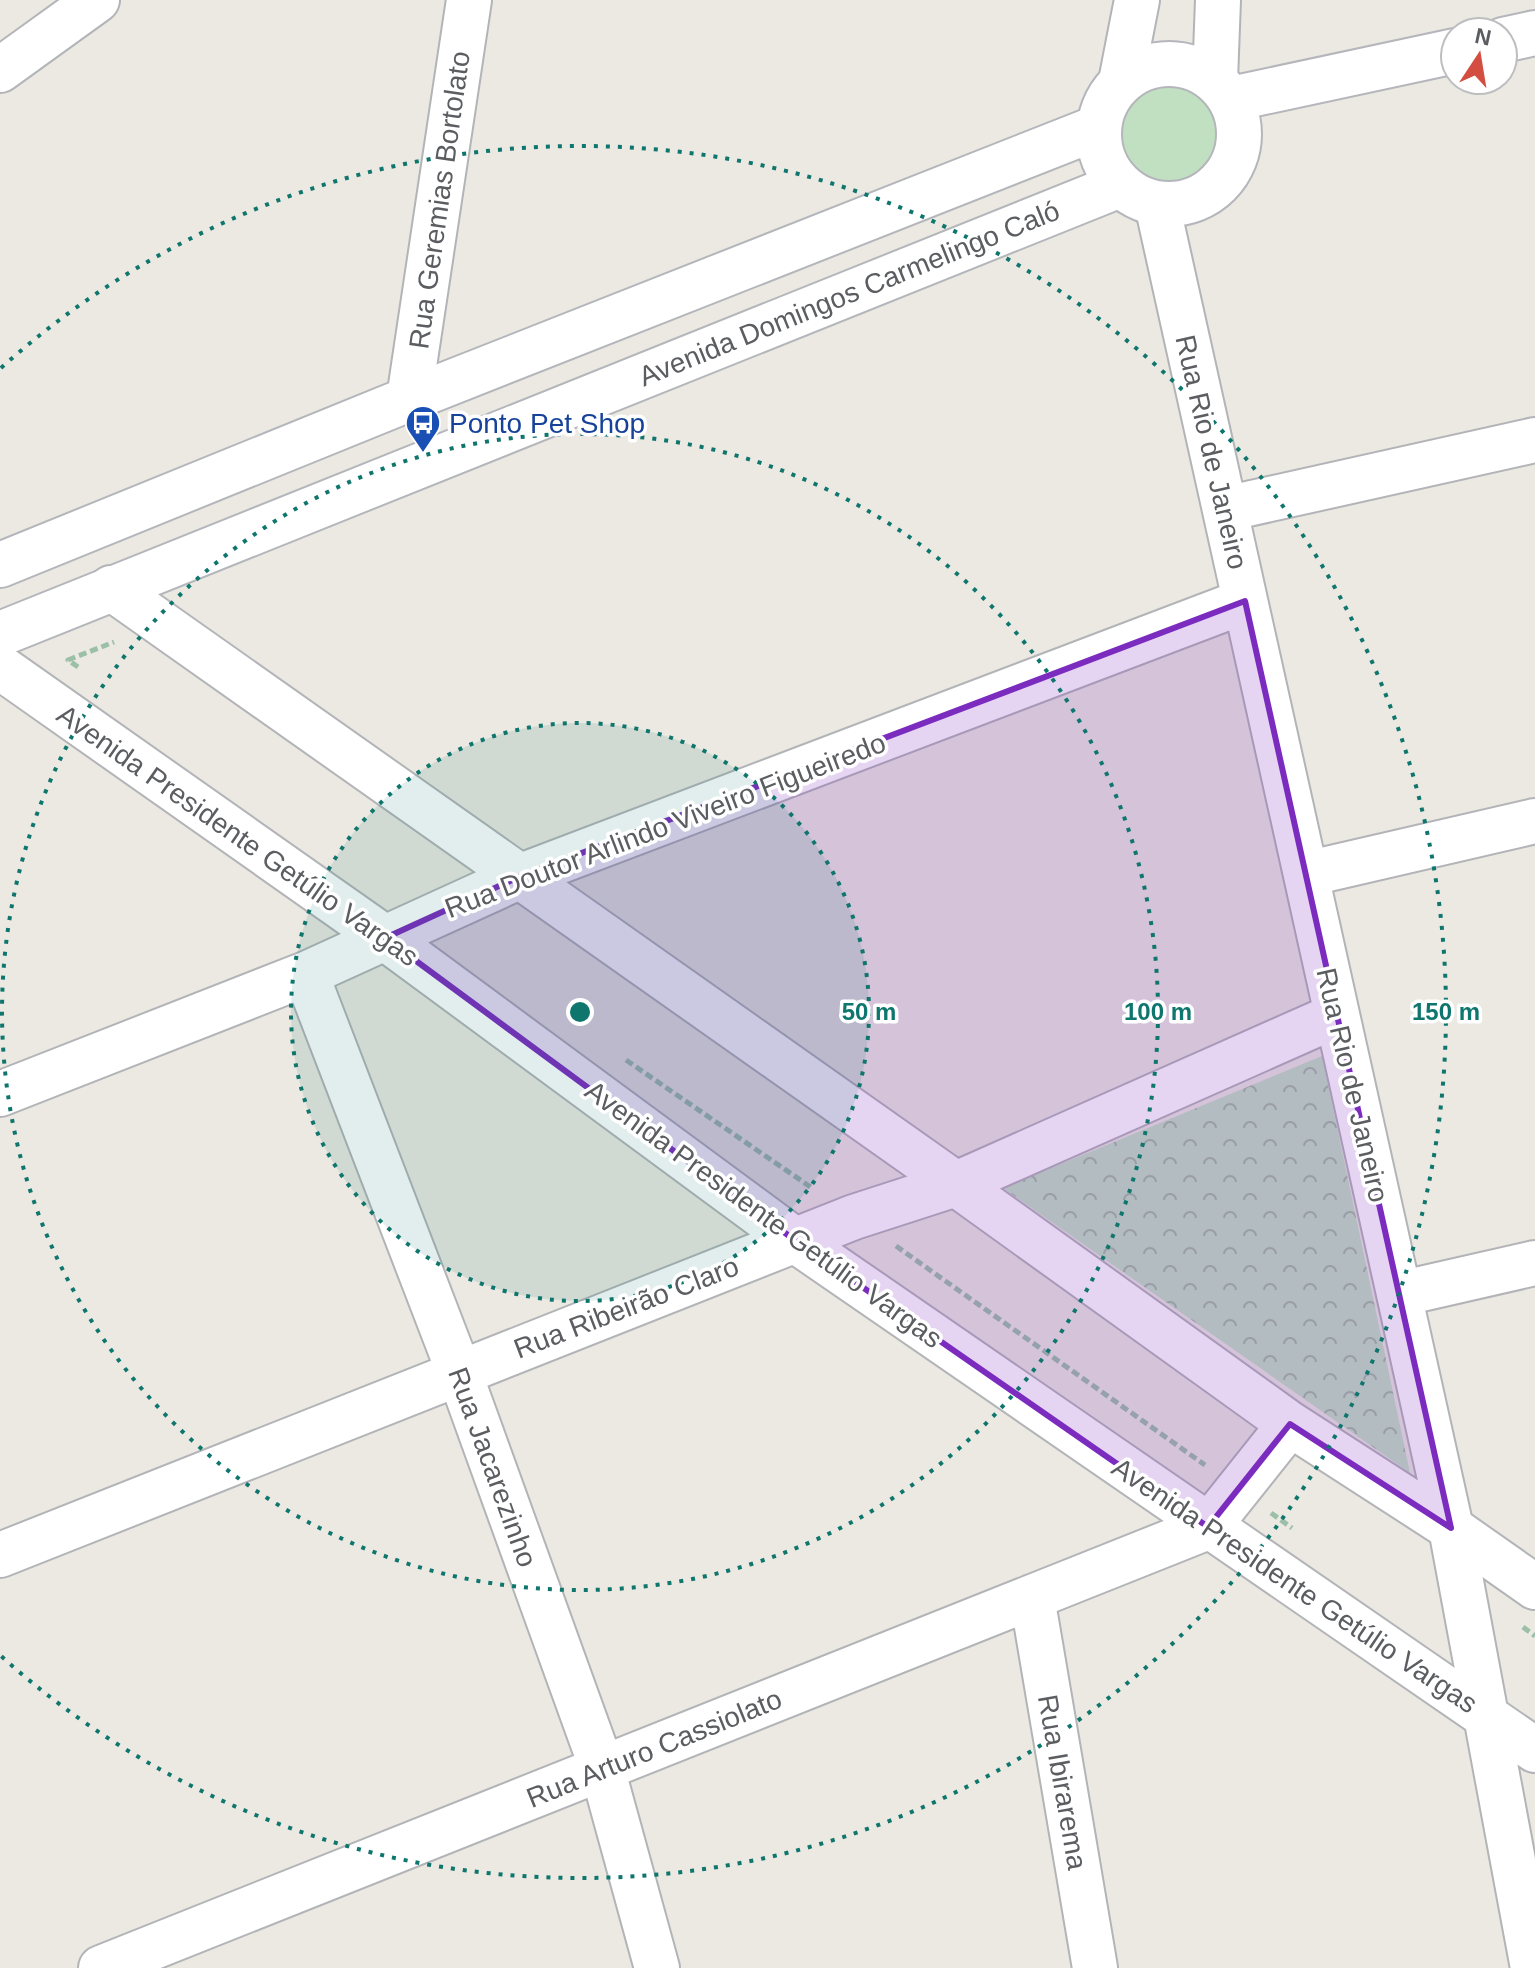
<svg xmlns="http://www.w3.org/2000/svg" width="1535" height="1968" font-family="Arial,sans-serif">
<style>
.green{fill:#c1e0c2}
.park{fill:url(#park-crowns)}
.lines{fill:none;stroke-linecap:round;stroke-linejoin:round}
.street-casing{stroke:#b3b4b8;stroke-width:48}
.secondary-casing{stroke:#b4b6bb;stroke-width:48}
.path{stroke:#9cc0a7;stroke-width:5;stroke-dasharray:8 4;stroke-linecap:butt}
.street{stroke:#fff;stroke-width:44}
.secondary{stroke:#fff;stroke-width:44}
.marked{fill:#7b2cbf;fill-opacity:0.2;stroke:#7b2cbf;stroke-width:6;stroke-linejoin:round}
.ring{fill:none;stroke:#0f766e;stroke-width:4;stroke-dasharray:4 8}
.labels{text-anchor:middle;stroke-width:7;stroke-linejoin:round;paint-order:stroke}
.street-label{font-size:28px;fill:#5b5d61;stroke:#fff}
.transit-label{font-size:28px;fill:#164399;stroke:#fff;text-anchor:start}
.centre{fill:#0f766e;stroke:#fff;stroke-width:4}
.ring-label{font-size:24px;text-anchor:middle;font-weight:bold;fill:#0f766e;stroke:#fff;stroke-width:7;stroke-linejoin:round;paint-order:stroke}
</style>
<defs>
<pattern id="park-crowns" width="20" height="18" patternUnits="userSpaceOnUse" patternTransform="scale(2)"><rect width="20" height="18" fill="#c1e0c2"/><path d="M2 6a3 3 0 1 1 6 0M12 15a3 3 0 1 1 6 0" fill="none" stroke="#a0b9a1"/></pattern>
</defs>
<rect width="100%" height="100%" fill="#ebe9e2"/>
<path class="green" d="M1120 132a51 51 0 1 1 102 0a51 51 0 1 1-102 0Z"/>
<path class="park" d="M1322,1056l88,417 -407,-285z"/>
<g class="lines">
<defs>
<path id="street" d="M0,70l97,-70
M1215,80l3,-80
M1121,82l16,-82
M1157,204l294,1324 82,440
M409,399l60,-399
M1225,509l310,-69
M111,588l845,596 334,240 161,104 84,59
M0,667l385,271 411,303 739,509
M1306,874l229,-53
M306,974l153,398 143,396 55,200
M0,1094l306,-120 215,-98 724,-275
M1399,1294l136,-31
M0,1555l854,-338 102,-33 381,-169
M1032,1597l63,371
M101,1968l1107,-441 82,-103"/>
<path id="secondary" d="M1503,40l32,-7
M1099 134a70 70 0 1 1 140 0a70 70 0 1 1-140 0Z
M1231,99l224,-48
M0,565l409,-166 690,-272
M0,634l1120,-449"/>
</defs>
<use href="#street" class="street-casing"/>
<use href="#secondary" class="secondary-casing"/>
<path class="path" d="M78,667l-10,-7 46,-18
M626,1060l186,128
M896,1246l309,219
M1271,1513l21,15
M1523,1627l12,9"/>
<use href="#street" class="street"/>
<use href="#secondary" class="secondary"/>
</g>
<path class="marked" d="M1245,601l206,927 -161,-104 -82,103 -412,-286 -411,-303 136,-62z"/>
<circle cx="580" cy="1012" r="289" fill="#0f766e" fill-opacity=".12"/>
<g class="ring">
<circle cx="580" cy="1012" r="289"/>
<circle cx="580" cy="1012" r="578"/>
<path d="M1 368A866 866 0 1 1 1 1656"/>
</g>
<defs>
<symbol id="bus-pin" viewBox="-11 -11 22 30"><path d="M0 17L-7.5 6A9.5 9.5 0 1 1 7.5 6Z" fill="#1a4fb4" stroke="#fff"/><path d="M-5-6H5V4H4V6H2V4H-2V6H-4V4H-5ZM-3.5-4V0h7V-4ZM-3.5 1.2v1.5H-2V1.2ZM2 1.2v1.5H3.5V1.2Z" fill="#fff"/></symbol>
</defs>
<g fill-rule="evenodd">
<use href="#bus-pin" x="403" y="403" width="40" height="54"/>
</g>
<g class="labels">
<g class="street-label">
<text transform="translate(439 200) rotate(-82)" y="10">Rua Geremias Bortolato</text>
<text transform="translate(849 293) rotate(-22)" y="10">Avenida Domingos Carmelingo Caló</text>
<text transform="translate(1212 452) rotate(77)" y="10">Rua Rio de Janeiro</text>
<text transform="translate(665 825) rotate(-21)" y="10">Rua Doutor Arlindo Viveiro Figueiredo</text>
<text transform="translate(238 835) rotate(35)" y="10">Avenida Presidente Getúlio Vargas</text>
<text transform="translate(1353 1085) rotate(77)" y="10">Rua Rio de Janeiro</text>
<text transform="translate(764 1214) rotate(36)" y="10">Avenida Presidente Getúlio Vargas</text>
<text transform="translate(626 1307) rotate(-21)" y="10">Rua Ribeirão Claro</text>
<text transform="translate(493 1467) rotate(70)" y="10">Rua Jacarezinho</text>
<text transform="translate(1295 1585) rotate(34)" y="10">Avenida Presidente Getúlio Vargas</text>
<text transform="translate(654 1748) rotate(-22)" y="10">Rua Arturo Cassiolato</text>
<text transform="translate(1063 1782) rotate(80)" y="10">Rua Ibirarema</text>
</g>
<g class="transit-label">
<text x="449" y="433">Ponto Pet Shop</text>
</g>
</g>
<circle cx="580" cy="1012" r="12" class="centre"/>
<g class="ring-label">
<text x="869" y="1020">50 m</text>
<text x="1158" y="1020">100 m</text>
<text x="1446" y="1020">150 m</text>
</g>
<g transform="translate(1479 56) rotate(12)"><circle r="38" fill="#ffffff" stroke="#bdbec0" stroke-width="2"/>
<path d="M0-6L14 30L0 20L-14 30Z" fill="#d34e41"/>
<text y="-12" font-size="22" font-weight="bold" text-anchor="middle" fill="#5b5d61">N</text>
</g>
</svg>
